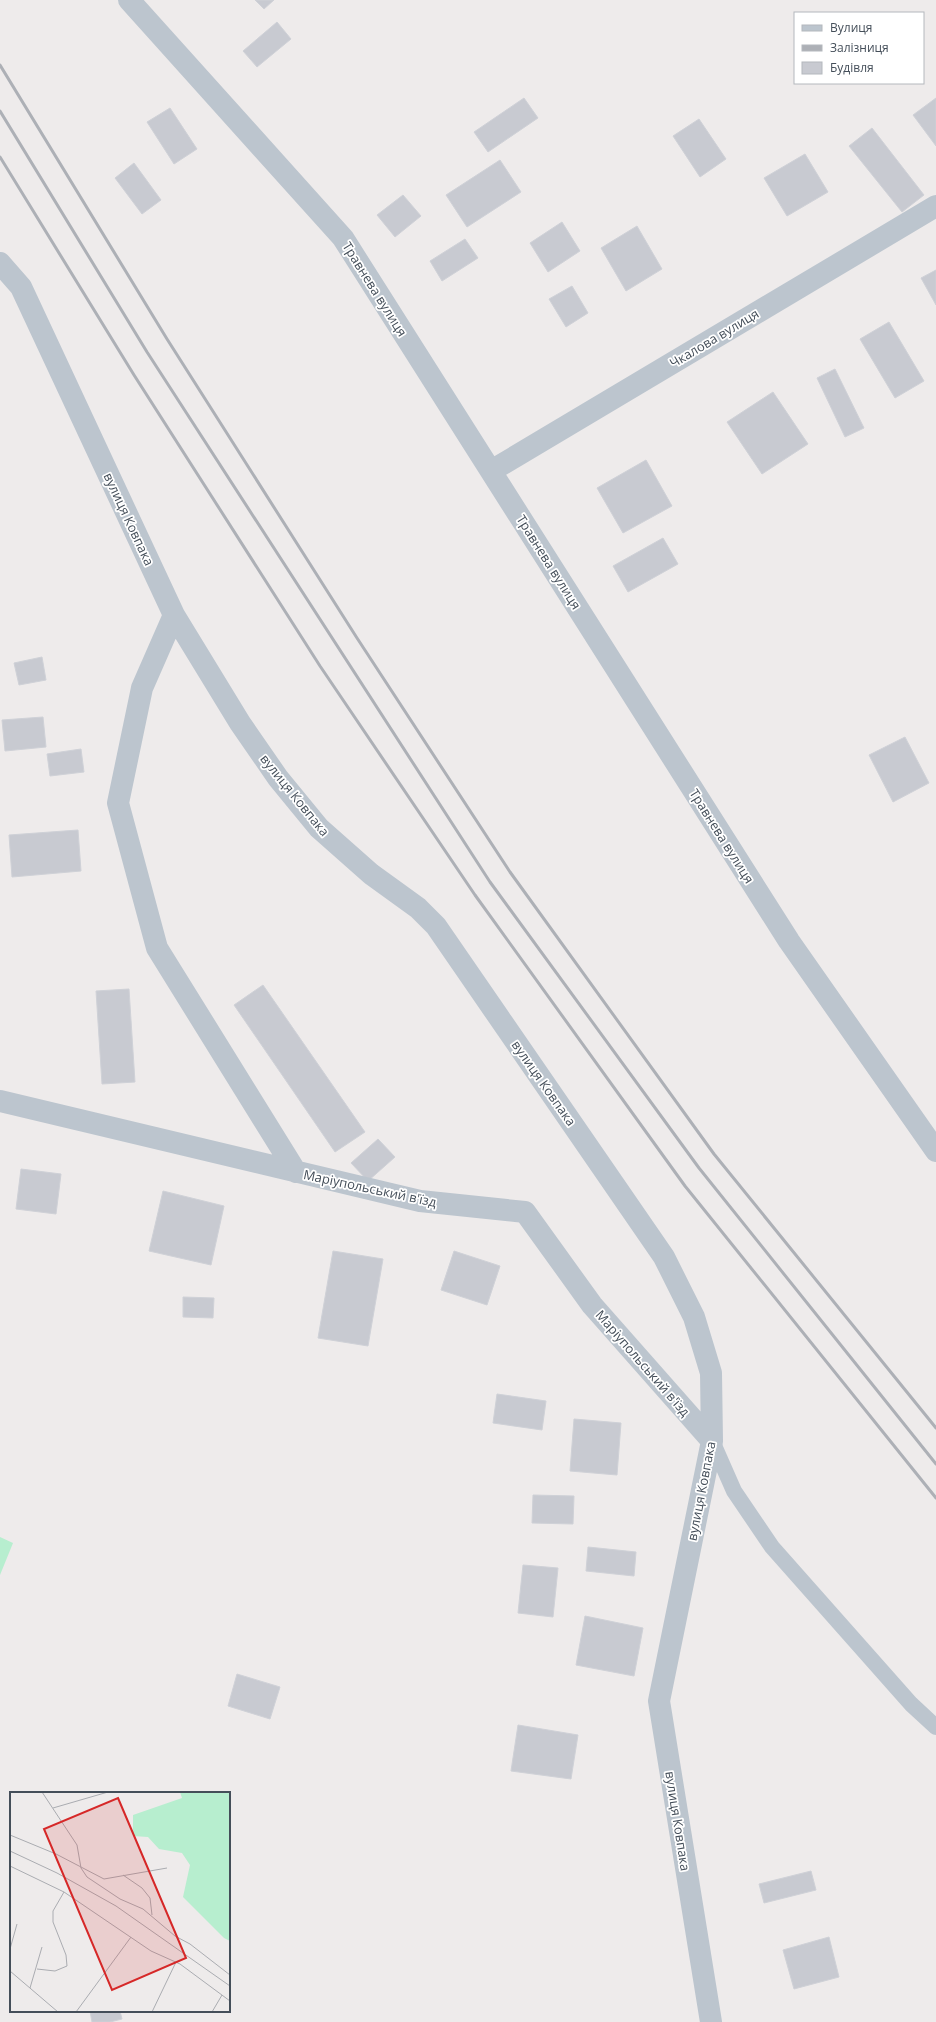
<svg xmlns="http://www.w3.org/2000/svg" width="936" height="2022" font-family="'Open Sans',sans-serif">
<style>
.green{fill:#b7eecf}
.building{fill:#c8cad1;stroke:#cfd1d7}
.lines{fill:none;stroke-linecap:round;stroke-linejoin:round}
.lane{stroke:#bcc5ce;stroke-width:16}
.street{stroke:#bcc5ce;stroke-width:22}
.rail{stroke:#adb0b6;stroke-width:3}
.labels{text-anchor:middle;stroke-width:3.5;stroke-linejoin:round;paint-order:stroke}
.street-label{font-size:13px;fill:#444e59;stroke:#fff}
.inset-road{fill:none;stroke:#aaacb1;stroke-width:1}
.view{fill:#d62828;fill-opacity:0.15;stroke:#d62828;stroke-width:2}
.inset-edge{fill:none;stroke:#444e59;stroke-width:2}
</style>
<rect width="100%" height="100%" fill="#eeebeb"/>
<path class="green" d="M0,1537l13,6 -13,32z"/>
<path class="building" d="M255,0h19l-10,9z
M277,22l14,17 -34,28 -14,-16z
M524,98l14,20 -50,34 -14,-20z
M936,98v48l-23,-31z
M170,108l27,41 -23,15 -27,-42z
M699,119l27,40 -26,18 -27,-41z
M872,128l52,67 -22,17 -53,-66z
M805,154l23,38 -41,24 -23,-38z
M500,160l21,32 -54,35 -21,-32z
M134,163l27,37 -19,14 -27,-36z
M403,195l18,21 -26,21 -18,-22z
M562,222l18,29 -32,21 -18,-29z
M637,226l25,43 -36,22 -25,-43z
M465,239l13,19 -36,23 -12,-20z
M936,270v35l-15,-27z
M572,286l16,27 -22,14 -17,-28z
M889,322l35,59 -29,17 -35,-59z
M835,369l29,59 -19,9 -28,-59z
M773,392l35,52 -46,30 -35,-52z
M646,460l26,46 -49,27 -26,-45z
M663,538l15,26 -50,28 -15,-26z
M42,657l4,23 -27,5 -5,-22z
M43,717l3,30 -41,4 -3,-31z
M905,737l24,46 -36,19 -24,-47z
M81,749l3,23 -34,4 -3,-22z
M78,830l3,41 -69,6 -3,-42z
M263,985l102,147 -30,20 -101,-147z
M129,989l6,93 -33,2 -6,-93z
M378,1139l17,18 -27,24 -17,-18z
M21,1169l40,5 -5,40 -40,-5z
M163,1191l61,15 -13,59 -62,-14z
M333,1251l50,8 -15,87 -50,-8z
M454,1251l46,15 -13,39 -46,-15z
M183,1297l31,1 -1,20 -30,-1z
M497,1394l49,7 -4,29 -49,-7z
M574,1419l47,4 -4,52 -47,-4z
M533,1495l41,1 -1,28 -41,-1z
M588,1547l48,5 -2,24 -48,-5z
M523,1565l35,3 -5,49 -35,-4z
M585,1616l58,12 -9,48 -58,-11z
M237,1674l43,13 -10,32 -42,-13z
M518,1725l60,10 -7,44 -60,-8z
M811,1871l5,19 -52,13 -5,-19z
M829,1937l10,40 -45,12 -11,-39z
M90,2011h30l2,8 -12,3h-18z"/>
<g class="lines">
<path class="lane" d="M712,1441l22,50 38,56 139,157 25,23"/>
<path class="street" d="M129,0l214,238 446,703 147,210
M0,263l21,24 153,328 66,108 38,55 41,50 52,46 47,34 18,18 228,331 30,60 17,56 1,68 -53,260 52,321
M491,471l445,-265
M174,615l-32,73 -24,115 39,145 139,224
M0,1101l420,100 105,11 67,93 120,136"/>
<path class="rail" d="M0,65l167,274 190,299 153,234 204,282 222,274
M0,111l147,241 343,530 209,286 237,296
M0,157l134,218 186,291 155,229 210,291 251,312"/>
</g>
<g class="labels">
<g class="street-label">
<text transform="translate(375 289) rotate(58)" y="5">Травнева вулиця</text>
<text transform="translate(714 338) rotate(-31)" y="5">Чкалова вулиця</text>
<text transform="translate(129 519) rotate(65)" y="5">вулиця Ковпака</text>
<text transform="translate(549 562) rotate(58)" y="5">Травнева вулиця</text>
<text transform="translate(295 795) rotate(51)" y="5">вулиця Ковпака</text>
<text transform="translate(722 836) rotate(58)" y="5">Травнева вулиця</text>
<text transform="translate(544 1083) rotate(55)" y="5">вулиця Ковпака</text>
<text transform="translate(370 1188) rotate(12)" y="5">Маріупольський в'їзд</text>
<text transform="translate(643 1363) rotate(49)" y="5">Маріупольський в'їзд</text>
<text transform="translate(701 1491) rotate(-79)" y="5">вулиця Ковпака</text>
<text transform="translate(678 1821) rotate(81)" y="5">вулиця Ковпака</text>
</g>
</g>
<g transform="translate(10 1792)">
<rect width="220" height="220" fill="#eeebeb"/>
<path d="M170,0h50v149l-6,-3 -41,-41 7,-32 -8,-12 -23,-4 -11,-12 -15,-1v-21l49,-17z" fill="#b7eecf"/>
<path class="inset-road" d="M32,0l35,53 4,23 6,9 33,22 23,10 32,27 15,8 40,31M43,16l55,-16M0,43l46,19 48,25 63,-11M0,59l47,22 59,33 114,80M0,74l54,26 87,59 29,13 50,37M113,83l19,13 8,10 2,17M0,157l7,-25M27,177l18,2 12,-5 -1,-11 -13,-33v-11l11,-19M0,179l48,41M20,196l12,-41M66,220l55,-75M142,220l24,-50M202,220l10,-17"/>
<path class="view" d="M108,6l68,160 -74,32 -68,-161z"/>
<rect width="220" height="220" class="inset-edge"/>
</g>
<rect x="794" y="12" width="130" height="72" fill="#ffffff" stroke="#b4b8bd"/>
<rect x="802" y="25" width="20" height="6" fill="#bcc5ce" stroke="#b4b8bd"/>
<text x="830" y="32" font-size="12" fill="#444e59">Вулиця</text>
<rect x="802" y="45" width="20" height="6" fill="#adb0b6" stroke="#b4b8bd"/>
<text x="830" y="52" font-size="12" fill="#444e59">Залізниця</text>
<rect x="802" y="62" width="20" height="12" fill="#c8cad1" stroke="#b4b8bd"/>
<text x="830" y="72" font-size="12" fill="#444e59">Будівля</text>
</svg>
